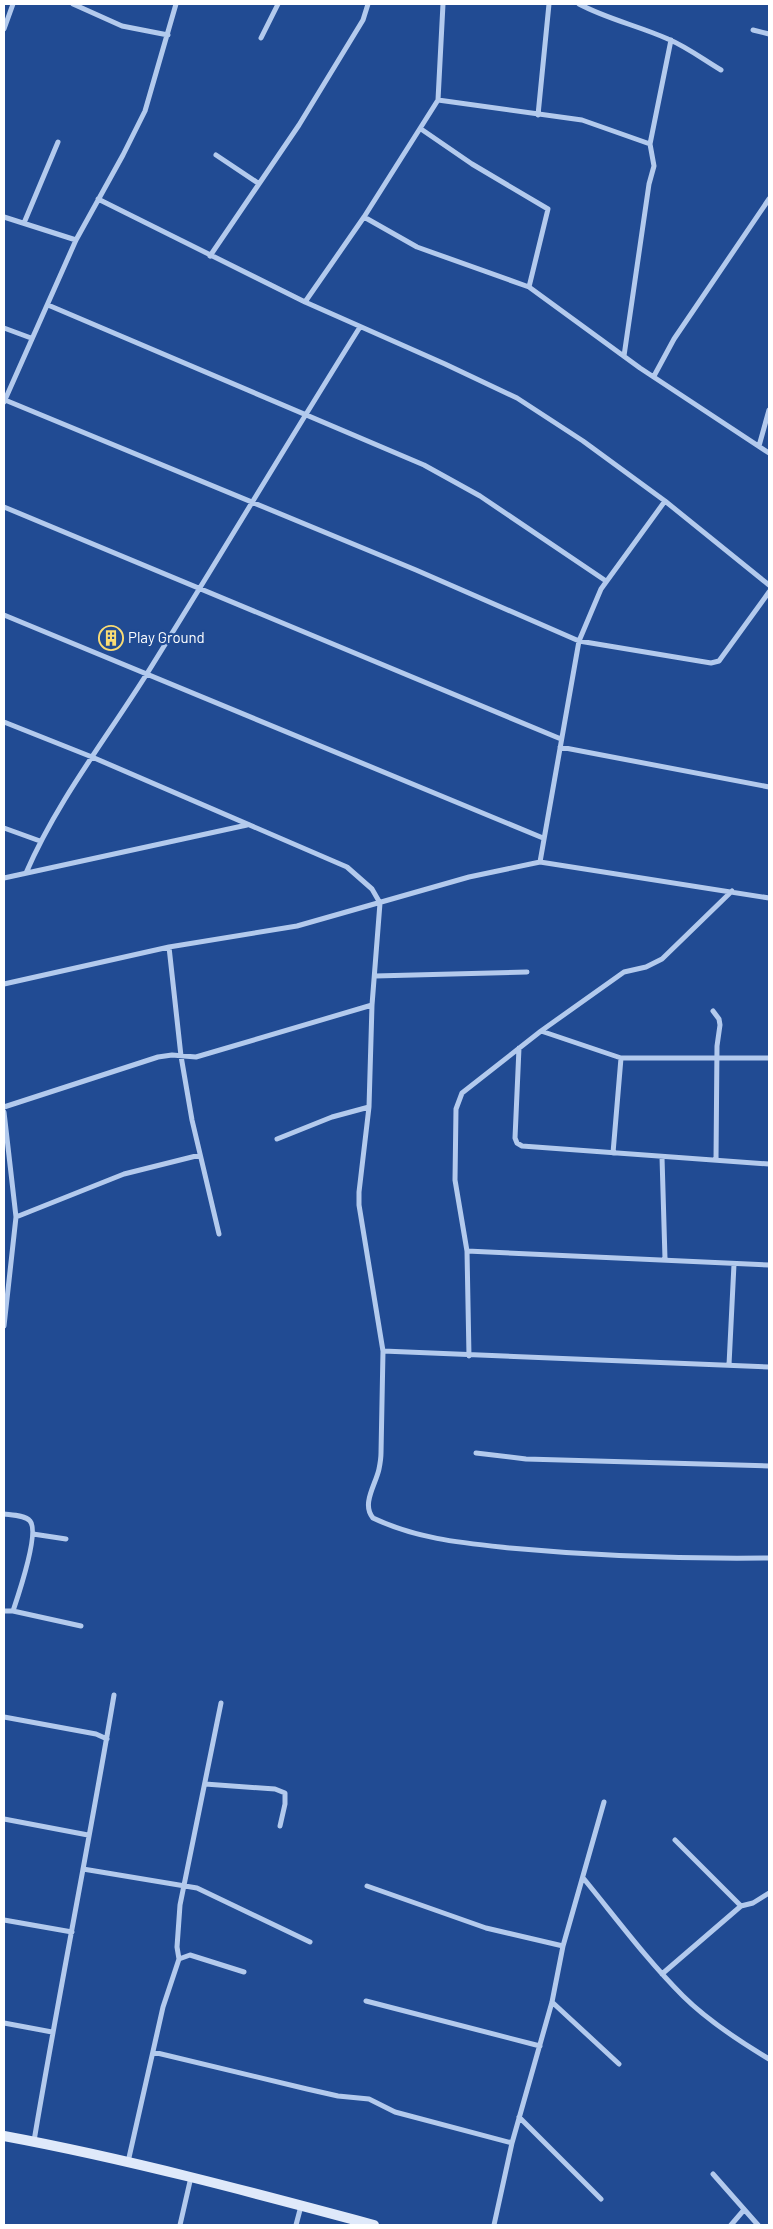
<svg xmlns="http://www.w3.org/2000/svg" width="773" height="2229" font-family="Barlow,sans-serif">
<style>
.lines{fill:none;stroke-linecap:round;stroke-linejoin:round}
.street{stroke:#b3caed;stroke-width:5}
.secondary{stroke:#dfe9fa;stroke-width:10}
.labels{text-anchor:middle;stroke-width:4.5;stroke-linejoin:round;paint-order:stroke}
.poi-label{font-size:15px;fill:#fff;stroke:#214b93;text-anchor:start}
</style>
<rect width="100%" height="100%" fill="#214b93"/>
<g class="lines">
<path class="street" d="M73,4l49,22 46,9
M579,4c28,15 60,22 89,35 19,8 36,21 53,31
M4,29l9,-25
M753,30l16,4
M261,38l17,-34
M438,100l144,20 68,24
M538,115l11,-111
M421,129l51,35 76,45 -19,78
M216,155l42,28
M98,199l207,103 140,62 72,34 66,43 82,60 104,84
M4,217l72,23
M364,217l53,30 112,40 111,81 129,85
M24,223l34,-81
M210,256l89,-131 64,-105 5,-16
M305,302l59,-85 74,-117 5,-96
M48,305l376,160 56,31 126,85
M4,328l27,10
M624,356l25,-172 5,-18 -4,-22 21,-104
M654,376l20,-37 95,-140
M5,400l411,170 163,71 132,22 8,-2 50,-69
M4,402l72,-162 47,-85 22,-44 31,-107
M759,446l10,-36
M4,507l557,232
M4,615l539,223
M4,722l88,35 255,110 25,22 8,14 -8,102 -3,102 -10,85v13l24,146 -2,102c0,5 -1,11 -2,16 -3,15 -18,35 -6,49 44,21 90,25 137,30 86,8 173,11 259,10
M560,747l209,40
M4,828l36,13
M540,862l39,-221 22,-52 64,-88
M26,873c31,-72 80,-134 122,-201 71,-114 140,-230 212,-345
M4,878l243,-53
M169,947l12,109 11,64 27,114
M375,976l152,-4
M4,984l165,-37 128,-21 172,-49 71,-15 229,36
M713,1011l6,8 1,6 -3,21 -1,114
M541,1031l80,27h148
M519,1048l-4,90 2,5 5,3 247,18
M4,1107l154,-50 14,-2 24,2 176,-52
M4,1112l12,105 -12,109
M277,1139l55,-22 37,-10
M613,1153l8,-95
M662,1157l3,102
M16,1217l108,-43 76,-19
M467,1251l302,14
M383,1351l386,16
M469,1356l-2,-105 -12,-71 1,-71 6,-16 79,-62 83,-59 22,-5 16,-8 70,-68
M729,1365l5,-101
M476,1453l50,6 243,7
M4,1514c7,1 21,1 26,7 10,11 -12,75 -17,90h-9
M33,1534l33,5
M13,1611l68,15
M4,1717l92,17 11,5
M205,1784l70,5 10,4v11l-5,22
M4,1819l84,16
M675,1840l66,66
M83,1869l114,19 113,54
M584,1879c32,39 63,81 99,117 25,25 56,45 86,63
M367,1886l119,42 77,18
M4,1920l68,12
M179,1959l-2,-12 3,-42 41,-202
M662,1974l79,-68 12,-3 16,-10
M366,2001l174,45
M552,2002l67,62
M4,2023l48,9
M153,2052l154,37 31,7 31,3 26,13 117,31
M519,2117l82,82
M34,2141c25,-149 55,-297 80,-446
M128,2162l35,-155 16,-48 11,-4 54,17
M713,2174l45,51
M180,2225l11,-48
M296,2225l5,-19
M494,2225l18,-82 40,-141 11,-56 41,-144
M731,2225l12,-14"/>
<path class="secondary" d="M4,2136c124,23 247,56 370,89"/>
</g>
<defs>
<symbol id="building-ring" viewBox="-11 -11 22 22"><circle r="9.5" fill="#214b93" stroke="#fadc74" stroke-width="1.5"/><path d="M-4-6H4V6H1V3H-1V6H-4ZM-2.5-4.3h1.7v1.8h-1.7ZM.8-4.3h1.7v1.8H.8ZM-2.5-1h1.7V.8h-1.7ZM.8-1h1.7V.8H.8Z" fill="#fadc74"/></symbol>
</defs>
<g fill-rule="evenodd">
<use href="#building-ring" x="97" y="624" width="28" height="28"/>
</g>
<g class="labels">
<g class="poi-label">
<text x="128" y="643">Play Ground</text>
</g>
</g>
<rect width="773" height="2229" fill="none" stroke="#ffffff" stroke-width="10"/>
</svg>
